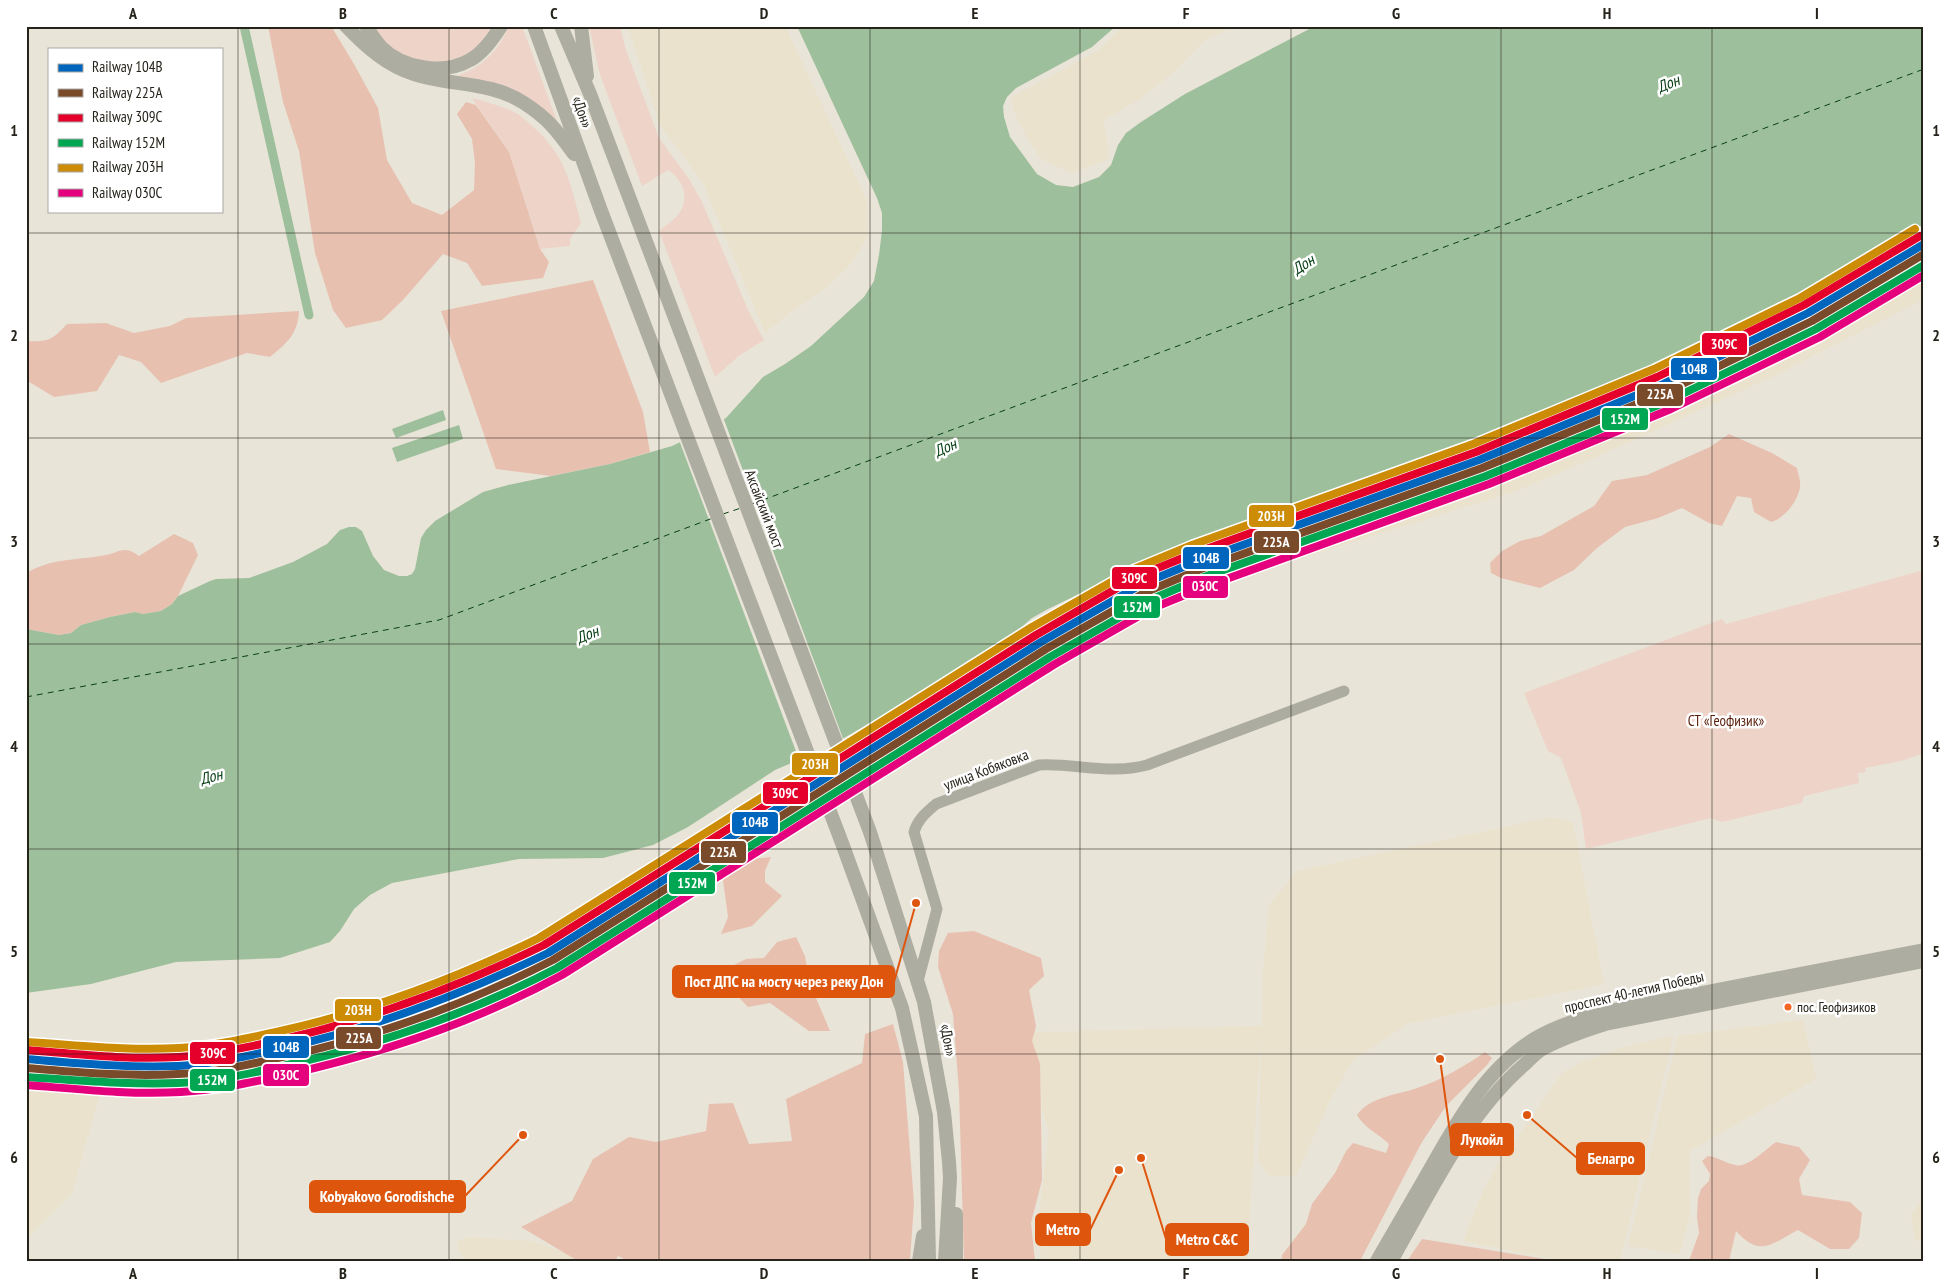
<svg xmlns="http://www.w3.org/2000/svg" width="1950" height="1287" font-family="'PT Sans Narrow',sans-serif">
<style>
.built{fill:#eae2cc}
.green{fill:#eed4c8}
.forest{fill:#e7c0b0}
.water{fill:#9ebf9c}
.pier{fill:#e9e4d8}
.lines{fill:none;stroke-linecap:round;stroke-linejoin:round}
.canal{stroke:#9ebf9c;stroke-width:9}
.ferry{stroke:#084015;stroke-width:1;stroke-dasharray:6 5;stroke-linecap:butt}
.minor{stroke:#acaca1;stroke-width:11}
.major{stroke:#aeada1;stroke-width:14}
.rail-1-casing{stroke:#fff;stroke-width:11}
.rail-2-casing{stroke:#fff;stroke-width:11}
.rail-3-casing{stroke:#fff;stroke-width:11}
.rail-4-casing{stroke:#fff;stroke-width:11}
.rail-5-casing{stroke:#fff;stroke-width:11}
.rail-6-casing{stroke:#fff;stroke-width:11}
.rail-1{stroke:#0065bd;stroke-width:8}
.rail-2{stroke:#7a4b2a;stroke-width:8}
.rail-3{stroke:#e4002b;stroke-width:8}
.rail-4{stroke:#00a651;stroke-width:8}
.rail-5{stroke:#cd8c05;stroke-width:8}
.rail-6{stroke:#e5007d;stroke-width:8}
.grid{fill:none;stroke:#26231b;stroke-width:1;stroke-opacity:0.55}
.bus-dot{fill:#f26522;stroke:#fff;stroke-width:2}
.labels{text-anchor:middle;stroke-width:5;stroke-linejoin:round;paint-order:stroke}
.bus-label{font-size:14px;fill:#26231b;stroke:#fff;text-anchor:start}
.street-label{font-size:15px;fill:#26231b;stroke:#fff}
.park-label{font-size:15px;fill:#581e0a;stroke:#fff}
.water-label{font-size:16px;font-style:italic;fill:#084015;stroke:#fff}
.leader{fill:none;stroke:#de560d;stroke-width:2}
.callout-dot{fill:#de560d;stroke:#fff;stroke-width:2}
.callout{fill:#de560d;stroke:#de560d;stroke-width:2}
.callout-label{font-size:16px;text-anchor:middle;font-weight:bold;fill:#fff}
.line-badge{stroke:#fff;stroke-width:2}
.badge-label{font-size:14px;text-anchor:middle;font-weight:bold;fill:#fff}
.neatline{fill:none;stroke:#26231b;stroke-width:2}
.grid-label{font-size:16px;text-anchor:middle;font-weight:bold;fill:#26231b}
</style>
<rect width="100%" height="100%" fill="#e9e4d8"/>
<path class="built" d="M628,26h157l82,175 1,35 -17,28 -25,24 -39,27 -22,18 -62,-150 -44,-60z
M1123,26h112l-30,14 -30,31 -35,28 -36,21 5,39 -37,14 -31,-14 -23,-37 -8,-24 89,-48z
M1924,234v65l-39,20 -109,56 -184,84 -79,33 -304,95 -128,66 -127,73 -123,79 -16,-43 244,-153 118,-58 205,-75 107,-35 161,-65 240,-118z
M1552,817l21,6 31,161 -195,39 -57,38 -23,41 -33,74h-27l-10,-15 2,-133 -14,233h-205l-5,-28 12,-103 -34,-97 247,-7 1,-55 6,-66 28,-34z
M1803,1020l13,59 -127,72 1,64 -10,39 -52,-8 50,-210z
M1673,1036l-53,225h-58l-99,-20 20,-50 21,-38 11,-12 47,-68 20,-11 43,-15z
M26,1078l75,12 -29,103 -46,46z
M1924,1197v42l-9,2 -4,-26z
M469,1237l62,4 60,20h-126l-7,-11 -1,-8z"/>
<path class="green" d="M373,26h123l-10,14 -26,20 -41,3 -22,-9 -16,-14z
M508,26h14l39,106 -11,-12 -92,-44c24,-10 41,-24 50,-50z
M589,26h31l6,24 33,88 30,41 13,23 47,110 15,28 -24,15 -25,22 -56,-146c8,-7 19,-13 23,-23 7,-14 -2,-31 -14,-38l-26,16 -42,-111z
M472,98c15,4 30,8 44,15 6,3 10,8 15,12 34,29 39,56 50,98l-11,16v7l-30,3 -31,-97z
M1924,570v183l-23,8 -36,7 1,4 -8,1 1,10 -55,13 -2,7 -80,19 -11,-4 -125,31 -5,-36 -20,-55 -13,-7 -24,-58 198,-74 4,5z"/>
<path class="forest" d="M268,26h63l23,38 24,44 9,52 25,43 30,12 32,-25 1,-27 -3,-24 -15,-25 9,-12 10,3 33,47 31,97 9,13 -6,16 -61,8 -15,-23 -24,-9 -40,46 -21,20 -36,8 -13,-18 -18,-57 -16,-102 -16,-49z
M593,280l50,132 7,40 -40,12 -59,12 -55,-7 -55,-158z
M299,311c-1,23 -12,32 -29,46l-23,-4 -86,30 -20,-21 -22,-7 -22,36 -43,6 -28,-17v-39c23,1 26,-1 41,-17l39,-1 28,10 36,-7 16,-8z
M1729,434l43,19 25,15c1,5 4,14 3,19 -2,14 -15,31 -29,35l-17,-10 -3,-14 -14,-2 -15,30 -13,-3 -27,-15 -24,10 -33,9 -28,21 -23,22 -34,18 -39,-10 -10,-5 -1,-10 12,-12 18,-10 21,-5 53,-30 18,-25 35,-6 63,-28z
M174,534l19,9 5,12 -20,41 -6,8 -11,7 -18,3 -8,-2 -25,5 -29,8 -10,8 -12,2 -33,-6v-56c28,-16 51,-12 80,-18 7,-1 12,-5 19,-5 5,0 10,3 14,6z
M771,857l-6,14v11l17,14 -30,30 -31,8 7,-17 -5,-37 28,-21z
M974,931l67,27 3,18 -15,14 7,36 -4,15 8,23 2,116 -11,43 4,38h-71l-5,-170 -6,-77 -15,-47 1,-16 9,-18z
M796,937l9,19 5,28 20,47h-21l-39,-28 -22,4 -21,-22 5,-19 14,-7 18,-1 13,-16z
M893,1024l10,38 11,141 -4,58h-282l-10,-5 -3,5h-37l-57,-34 51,-26 21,-42 36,-22 27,5 50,-11 3,-27 24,-1 16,41 43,-3 -6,-42 76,-36 3,-29z
M1485,1052l7,6 -5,7 -41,41 -24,36 -62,119h-79l1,-6 24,-31 6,-20 23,-31 11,-22 7,-8 33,10 3,-9c-10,-10 -25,-16 -32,-29 13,-19 42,-20 63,-28 23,-8 45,-21 65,-35z
M1776,1142l23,5 11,13 -11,19 3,16 48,7 12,11 -3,25 -10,11h-19l-32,-19c-27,14 -37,28 -62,1l-7,30h-40l10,-28 -2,-16 1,-19 3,-9 8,-8 1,-7 -8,-13 6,-5c10,1 17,7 27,9 12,4 32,-17 41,-23z
M1422,1239l135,22h-150z"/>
<path class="water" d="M797,26h319l-24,21 -76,41 -9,9 -4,9 1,11 6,20 27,37 19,11 17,2 26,-10 12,-12 7,-20 8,-12 15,-11 44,-28 130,-68h609v198l-25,16 -99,55 -185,90 -124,53 -114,38 -185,67 -57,24 -87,42 -16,9 -23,20 -28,21 -130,75 -29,16 -47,20 -87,57 -35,18 -50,13 -84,1 -127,24 -22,12 -16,14 -14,22 -10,11 -50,16 -104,4 -85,22 -65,9v-364l33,6 12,-2 10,-8 29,-8 25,-5 8,2 18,-3 11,-7 6,-8 32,-15 6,-2 33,-1 44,-16 34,-18 13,-14 9,-3h7l6,4 11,25 11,14 15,6h8l5,-2 3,-5 6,-31 5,-8 9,-9 48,-29 25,-7 102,-21 62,-18 27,-13 27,-15 37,-41 22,-13 26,-18 53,-49 10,-16 5,-26 3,-25v-17l-5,-15z
M443,410l3,10 -50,18 -4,-9z
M459,425l4,14 -66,23 -5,-14z"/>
<path class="pier" d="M723,417l121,324 -44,21 -121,-322z"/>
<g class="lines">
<path class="canal" d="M244,26l65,289"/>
<path class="ferry" d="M752,504l1172,-435
M723,514l18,-6
M26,697l413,-77 274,-102"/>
<path class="minor" d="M918,981l19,-72 -23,-77c4,-13 12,-19 22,-28l103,-39c36,-2 72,10 108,0l197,-74"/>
<path class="major" d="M346,26c19,20 41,40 68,48 36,12 77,7 110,29 25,16 34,29 50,51
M366,26c5,8 10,16 16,22 21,21 62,27 88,12 13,-7 23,-21 31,-34
M534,26l66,182 242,635 60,165 24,108 3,145
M561,26l29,68 280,738 54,170 20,110 5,50 1,16 -5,83
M581,26l6,50
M919,1261l4,-25
M956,1261v-47
M1377,1261c17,-30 35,-60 52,-90 27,-48 57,-103 107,-133 21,-12 44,-19 68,-26l320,-62
M1391,1261c38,-66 76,-148 134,-197 5,-5 11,-11 17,-15 20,-11 41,-18 63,-25l319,-63"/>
<defs>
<path id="rail-1" d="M26,1059c50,4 101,9 151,7 34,-2 68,-9 101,-17 95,-20 183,-54 270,-96l493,-311 101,-58 56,-23 281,-101 182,-75 147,-72 116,-69"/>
<path id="rail-2" d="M26,1068c51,4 101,9 152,6 35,-1 70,-9 104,-17 95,-20 185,-53 271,-97l493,-311 100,-57 55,-23 281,-101 182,-75 148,-72 112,-67"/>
<path id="rail-3" d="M27,1050c50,4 101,10 151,7 33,-2 66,-9 98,-16 94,-21 182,-54 268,-96l492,-310 102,-59 57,-23 281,-101 181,-75 147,-72 116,-69"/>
<path id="rail-4" d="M26,1077c51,3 101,8 152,6 35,-1 70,-9 105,-17 95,-21 188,-53 274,-98l493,-311 100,-57 54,-23 282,-101 182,-75 148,-72 108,-64"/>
<path id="rail-5" d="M27,1042c51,3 101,9 152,6 33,-2 65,-9 97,-16 92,-20 179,-53 263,-94l493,-311 102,-58 58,-24 281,-101 181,-75 146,-71 115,-69"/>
<path id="rail-6" d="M26,1085c52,4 103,10 155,7 37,-2 72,-10 108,-18 94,-21 188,-53 273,-99l493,-311 98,-56 54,-22 282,-102 182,-75 149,-72 104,-62"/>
</defs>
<use href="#rail-1" class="rail-1-casing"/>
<use href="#rail-2" class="rail-2-casing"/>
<use href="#rail-3" class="rail-3-casing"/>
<use href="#rail-4" class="rail-4-casing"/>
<use href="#rail-5" class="rail-5-casing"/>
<use href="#rail-6" class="rail-6-casing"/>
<use href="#rail-1" class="rail-1"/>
<use href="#rail-2" class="rail-2"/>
<use href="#rail-3" class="rail-3"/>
<use href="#rail-4" class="rail-4"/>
<use href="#rail-5" class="rail-5"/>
<use href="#rail-6" class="rail-6"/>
</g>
<path class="grid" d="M238,26v1235M449,26v1235M659,26v1235M870,26v1235M1080,26v1235M1291,26v1235M1501,26v1235M1712,26v1235M26,233h1898M26,438h1898M26,644h1898M26,849h1898M26,1054h1898"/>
<circle class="bus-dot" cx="1788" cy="1007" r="4.5"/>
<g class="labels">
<g class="bus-label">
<text x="1797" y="1012">пос. Геофизиков</text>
</g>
<g class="street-label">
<text transform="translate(582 112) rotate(71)" y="5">«Дон»</text>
<text transform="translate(764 509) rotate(69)" y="5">Аксайский мост</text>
<text transform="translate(986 770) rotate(-21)" y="5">улица Кобяковка</text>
<text transform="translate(1634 992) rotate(-13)" y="5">проспект 40-летия Победы</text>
<text transform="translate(948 1040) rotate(80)" y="5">«Дон»</text>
</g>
<g class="park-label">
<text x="1726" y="726">СТ «Геофизик»</text>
</g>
<g class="water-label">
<text transform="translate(1668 83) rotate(-22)" y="6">Дон</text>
<text transform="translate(1303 264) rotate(-32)" y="6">Дон</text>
<text transform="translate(945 447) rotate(-24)" y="6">Дон</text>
<text transform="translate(587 634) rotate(-22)" y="6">Дон</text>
<text transform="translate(211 776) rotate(-14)" y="6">Дон</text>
</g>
</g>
<path class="leader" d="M916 903L894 982M1440 1059L1451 1140M1527 1115L1577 1158M523 1135L465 1196M1119 1170L1090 1230M1141 1158L1166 1239"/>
<g class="callout-dot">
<circle cx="916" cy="903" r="5"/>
<circle cx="1440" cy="1059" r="5"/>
<circle cx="1527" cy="1115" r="5"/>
<circle cx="523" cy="1135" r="5"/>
<circle cx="1119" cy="1170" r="5"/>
<circle cx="1141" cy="1158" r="5"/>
</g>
<g class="callout">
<rect x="673" y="966" width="221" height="31" rx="5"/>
<rect x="1451" y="1124" width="62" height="31" rx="5"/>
<rect x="1577" y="1143" width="67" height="31" rx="5"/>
<rect x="310" y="1181" width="155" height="31" rx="5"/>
<rect x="1036" y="1214" width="54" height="31" rx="5"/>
<rect x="1166" y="1224" width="82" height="31" rx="5"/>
</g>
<g class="callout-label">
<text x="784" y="987">Пост ДПС на мосту через реку Дон</text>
<text x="1482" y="1145">Лукойл</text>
<text x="1611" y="1164">Белагро</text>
<text x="387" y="1202">Kobyakovo Gorodishche</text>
<text x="1063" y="1235">Metro</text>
<text x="1207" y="1245">Metro C&amp;C</text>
</g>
<g class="line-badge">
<rect x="1701" y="332" width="47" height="24" rx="5" fill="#e4002b"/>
<rect x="1670" y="357" width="48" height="24" rx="5" fill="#0065bd"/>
<rect x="1636" y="383" width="48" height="24" rx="5" fill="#7a4b2a"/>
<rect x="1601" y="407" width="48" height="24" rx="5" fill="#00a651"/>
<rect x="1248" y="504" width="47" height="24" rx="5" fill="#cd8c05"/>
<rect x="1253" y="530" width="47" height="24" rx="5" fill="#7a4b2a"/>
<rect x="1182" y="546" width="48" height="24" rx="5" fill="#0065bd"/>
<rect x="1111" y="566" width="47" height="24" rx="5" fill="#e4002b"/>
<rect x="1182" y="575" width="47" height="24" rx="5" fill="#e5007d"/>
<rect x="1113" y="595" width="48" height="24" rx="5" fill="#00a651"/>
<rect x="791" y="752" width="48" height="24" rx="5" fill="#cd8c05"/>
<rect x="762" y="781" width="47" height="24" rx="5" fill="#e4002b"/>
<rect x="731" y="811" width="48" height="24" rx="5" fill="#0065bd"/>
<rect x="700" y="840" width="47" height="24" rx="5" fill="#7a4b2a"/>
<rect x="668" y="871" width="48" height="24" rx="5" fill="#00a651"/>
<rect x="334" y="998" width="48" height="24" rx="5" fill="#cd8c05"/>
<rect x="335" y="1026" width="47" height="24" rx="5" fill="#7a4b2a"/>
<rect x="262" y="1035" width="48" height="24" rx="5" fill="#0065bd"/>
<rect x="189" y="1041" width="47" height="24" rx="5" fill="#e4002b"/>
<rect x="262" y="1063" width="48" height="24" rx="5" fill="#e5007d"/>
<rect x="189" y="1068" width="47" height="24" rx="5" fill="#00a651"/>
</g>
<g class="badge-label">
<text x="1724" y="349">309С</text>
<text x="1694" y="374">104В</text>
<text x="1660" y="399">225А</text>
<text x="1625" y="424">152М</text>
<text x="1271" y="521">203Н</text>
<text x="1276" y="547">225А</text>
<text x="1206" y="563">104В</text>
<text x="1134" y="583">309С</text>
<text x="1205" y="591">030C</text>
<text x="1137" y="612">152М</text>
<text x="815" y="769">203Н</text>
<text x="785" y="798">309С</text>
<text x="755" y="827">104В</text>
<text x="723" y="857">225А</text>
<text x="692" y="888">152М</text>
<text x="358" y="1015">203Н</text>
<text x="359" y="1043">225А</text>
<text x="286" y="1052">104В</text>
<text x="213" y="1058">309С</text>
<text x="286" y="1080">030C</text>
<text x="212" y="1085">152М</text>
</g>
<rect width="1950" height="1287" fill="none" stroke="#ffffff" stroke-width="55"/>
<rect x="48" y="48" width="175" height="165" fill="#ffffff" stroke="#a8a7a4"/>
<rect x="58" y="64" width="25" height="8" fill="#0065bd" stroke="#a8a7a4"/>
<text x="92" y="72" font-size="15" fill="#26231b">Railway 104В</text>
<rect x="58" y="89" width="25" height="8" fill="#7a4b2a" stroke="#a8a7a4"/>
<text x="92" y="98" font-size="15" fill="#26231b">Railway 225А</text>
<rect x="58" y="114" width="25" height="8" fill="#e4002b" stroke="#a8a7a4"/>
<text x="92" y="122" font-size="15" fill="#26231b">Railway 309С</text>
<rect x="58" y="139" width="25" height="8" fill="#00a651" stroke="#a8a7a4"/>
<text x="92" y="148" font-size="15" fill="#26231b">Railway 152М</text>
<rect x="58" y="164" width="25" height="8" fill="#cd8c05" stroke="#a8a7a4"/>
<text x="92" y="172" font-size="15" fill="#26231b">Railway 203Н</text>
<rect x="58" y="189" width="25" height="8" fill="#e5007d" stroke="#a8a7a4"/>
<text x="92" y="198" font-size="15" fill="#26231b">Railway 030C</text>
<rect x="28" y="28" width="1894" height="1232" class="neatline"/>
<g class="grid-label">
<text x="133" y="19">A</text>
<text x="343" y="19">B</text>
<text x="554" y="19">C</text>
<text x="764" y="19">D</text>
<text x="975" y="19">E</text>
<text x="1186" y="19">F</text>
<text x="1396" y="19">G</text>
<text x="1607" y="19">H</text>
<text x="1817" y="19">I</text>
<text x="14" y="136">1</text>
<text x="1936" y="136">1</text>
<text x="14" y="341">2</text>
<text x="1936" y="341">2</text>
<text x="14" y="547">3</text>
<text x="1936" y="547">3</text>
<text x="14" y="752">4</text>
<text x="1936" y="752">4</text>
<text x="14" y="957">5</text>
<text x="1936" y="957">5</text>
<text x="14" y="1163">6</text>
<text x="1936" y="1163">6</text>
<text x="133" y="1279">A</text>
<text x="343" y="1279">B</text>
<text x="554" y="1279">C</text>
<text x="764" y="1279">D</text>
<text x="975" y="1279">E</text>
<text x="1186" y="1279">F</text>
<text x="1396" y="1279">G</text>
<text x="1607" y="1279">H</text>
<text x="1817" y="1279">I</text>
</g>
</svg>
